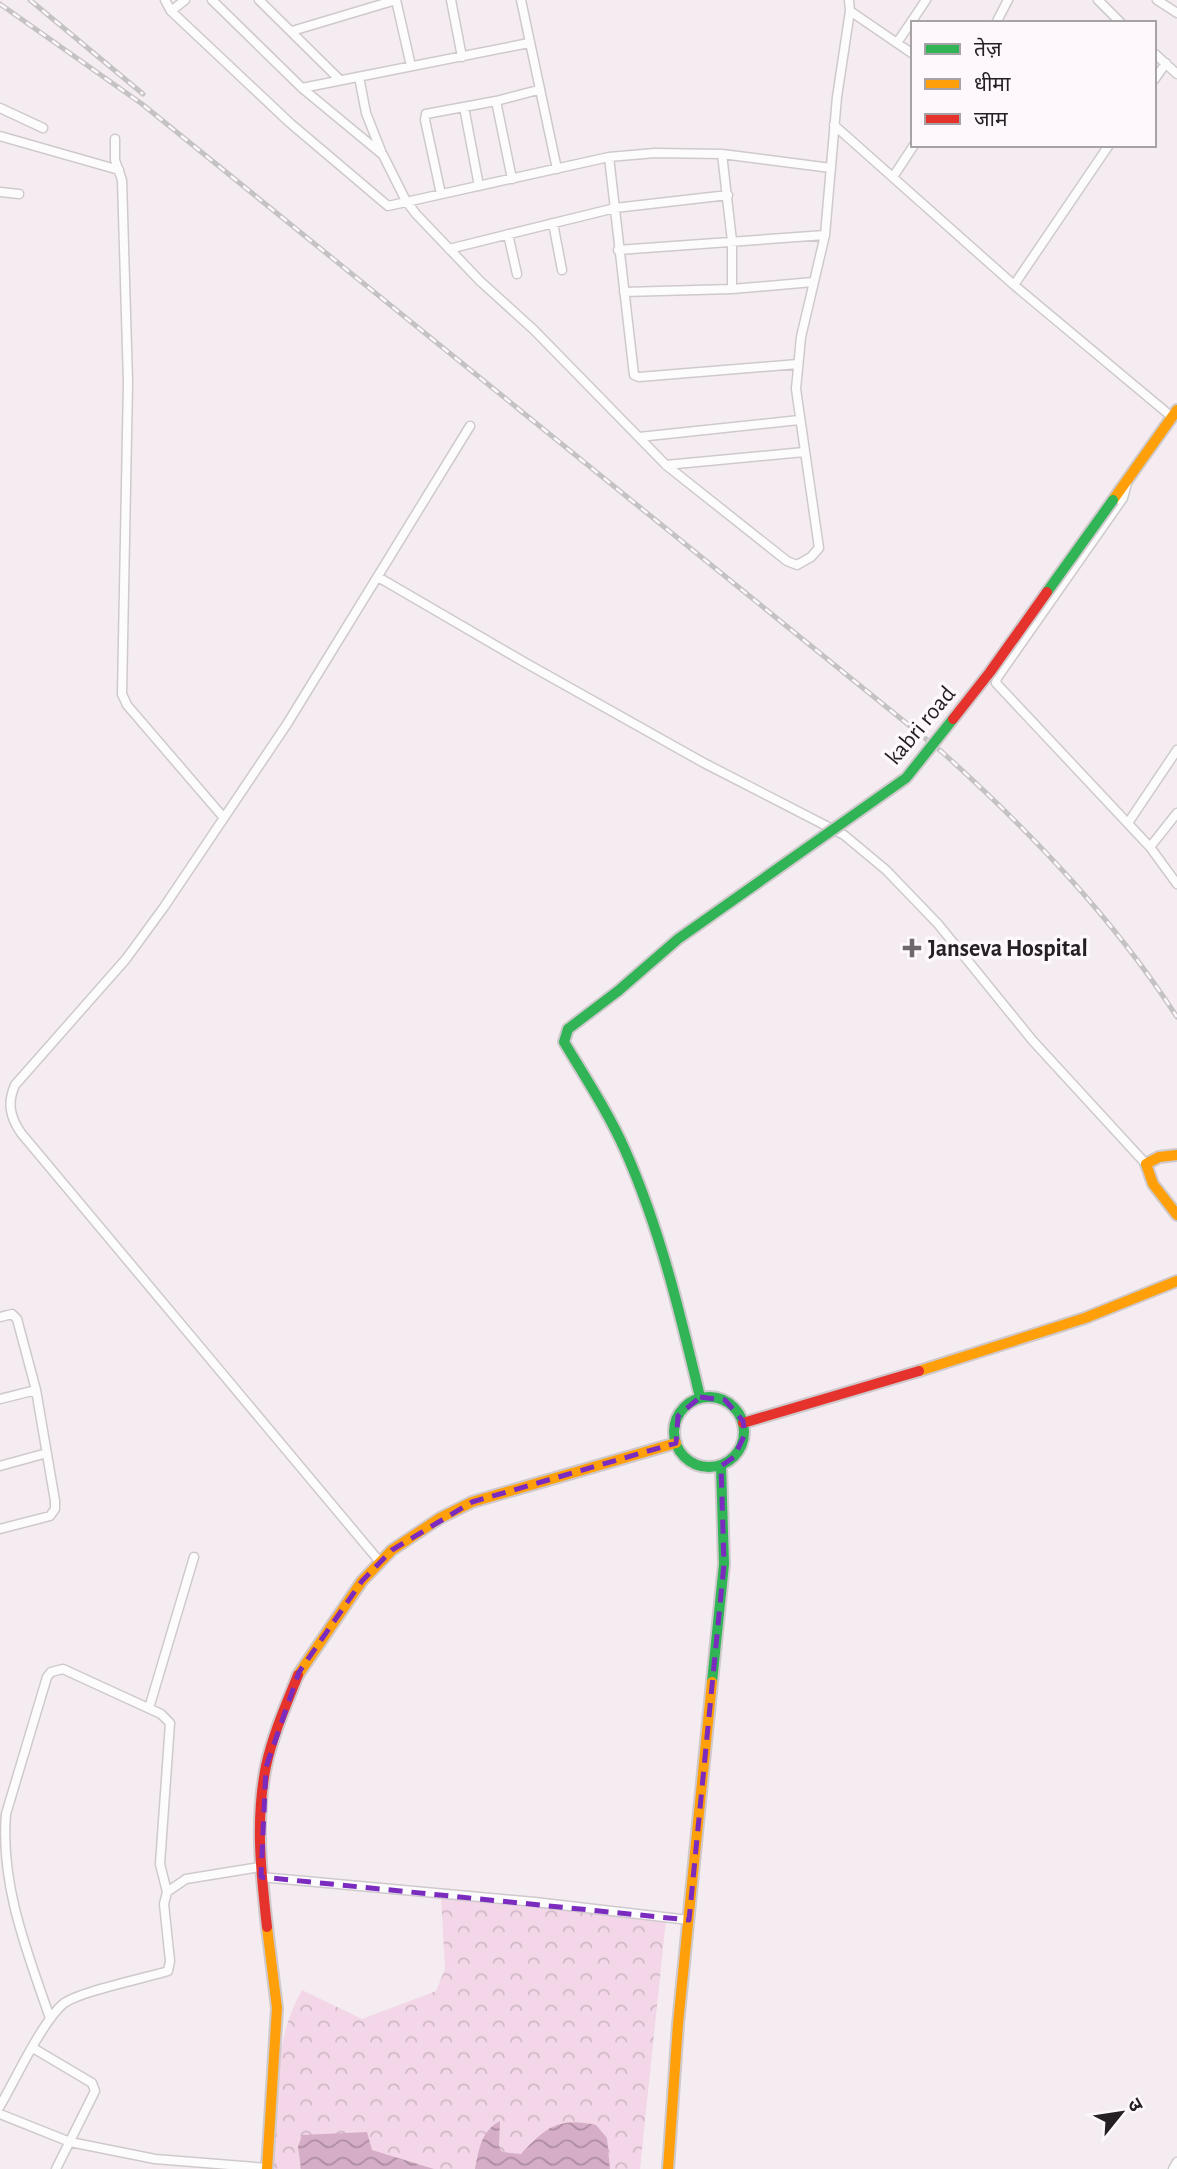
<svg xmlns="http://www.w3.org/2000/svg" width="1177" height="2169" font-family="'Alegreya Sans','Noto Sans Devanagari',sans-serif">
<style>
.park{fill:url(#park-crowns)}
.water{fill:url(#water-waves)}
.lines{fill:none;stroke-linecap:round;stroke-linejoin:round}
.street-casing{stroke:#cfc9cc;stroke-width:11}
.fast-casing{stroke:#cfc9cc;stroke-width:14}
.slow-casing{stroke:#cfc9cc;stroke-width:14}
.jam-casing{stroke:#cfc9cc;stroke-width:14}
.street{stroke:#fdfcfd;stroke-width:8}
.fast{stroke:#30b455;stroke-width:10}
.slow{stroke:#ff9f0a;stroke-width:10}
.jam{stroke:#e5322d;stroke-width:10}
.rail-casing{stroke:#c4c2c3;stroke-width:5}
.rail{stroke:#fef8fc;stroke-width:2.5;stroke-dasharray:8;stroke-linecap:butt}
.fast-bridge-casing{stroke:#cfc9cc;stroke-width:14;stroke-linecap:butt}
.jam-bridge-casing{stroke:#cfc9cc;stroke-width:14;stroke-linecap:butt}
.fast-bridge{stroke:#30b455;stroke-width:10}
.jam-bridge{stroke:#e5322d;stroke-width:10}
.marked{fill:none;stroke:#7b2cbf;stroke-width:5;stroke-dasharray:14 9;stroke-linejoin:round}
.poi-dot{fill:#6d676b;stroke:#fef8fc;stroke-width:2.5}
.labels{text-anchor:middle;stroke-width:7;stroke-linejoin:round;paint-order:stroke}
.street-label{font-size:24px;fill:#252023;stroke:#fef8fc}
.poi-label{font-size:24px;font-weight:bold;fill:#252023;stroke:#fef8fc;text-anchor:start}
</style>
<defs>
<pattern id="park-crowns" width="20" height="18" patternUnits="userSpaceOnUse" patternTransform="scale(1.75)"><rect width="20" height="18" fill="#f3d7e8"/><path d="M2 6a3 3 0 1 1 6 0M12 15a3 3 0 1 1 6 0" fill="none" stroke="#d0b8c7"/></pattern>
<pattern id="water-waves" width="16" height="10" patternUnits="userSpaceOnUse" patternTransform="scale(1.75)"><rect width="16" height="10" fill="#d5adc6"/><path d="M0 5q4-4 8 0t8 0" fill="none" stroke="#ad8ca0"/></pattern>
</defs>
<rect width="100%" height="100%" fill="#f4ecf0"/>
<path class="park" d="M441,1898l225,22 -26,249h-369c5,-59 1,-127 31,-179l60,29 74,-28 9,-22z"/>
<path class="water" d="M500,2121l-1,25 3,6 19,2c25,-27 38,-37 75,-29l11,13 3,31h-135c4,-20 6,-38 25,-48z
M367,2132l5,18 62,19h-133l-3,-22 4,-12z"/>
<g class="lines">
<defs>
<path id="street" d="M165,0l6,11 119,112 98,83 221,-49 46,-4 67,1 109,14
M212,0l90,88 81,67 23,46 10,13 64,67 54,49 132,135 121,96 10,4 14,-8 8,-9 -23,-159 5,-52 24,-102 12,-138 13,-86 -1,-11
M259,0l81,80
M396,0l15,66
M451,0l11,57
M521,0l36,169
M1098,0l23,23
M1157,0l20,13
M171,11l14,-11
M850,11l63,43
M996,23l12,-23
M292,31l104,-31
M897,43l29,-43
M1154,53l23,21
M359,77l7,36 15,38
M1154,80l12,-17
M302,88l227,-45
M496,101l16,78
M464,107l15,79
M0,108l43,20
M834,125l180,160 158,132
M0,136l119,34
M115,139v21l7,20 6,202 -6,312 5,11 97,113
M722,154l10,87v48
M609,157l25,218 5,2 159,-13
M893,177l21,-32
M0,192l19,2
M441,194l-16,-74 1,-6 70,-13 42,-11
M553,223l9,47
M508,234l9,40
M449,249l166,-41 113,-13
M618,250l207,-15
M1014,285l95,-140
M624,292l108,-3 81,-7
M639,437l160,-17
M666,465l138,-13
M1127,483l-4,15 -126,180 -1,5 154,164 27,37
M378,577l146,85 180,101 140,72 42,35 52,54 95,117 113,123
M1128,823l49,-73
M1150,847l27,-34
M0,1317l12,-3 5,5 19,71 19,111v8l-5,7 -50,13
M0,1399l36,-9
M0,1466l47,-13
M380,1562l-359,-429c-11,-16 -14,-30 -6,-48l111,-126 38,-52 123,-183 183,-298
M149,1708l45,-151
M261,1877l274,25 154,18
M167,1892l19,-13 74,-12
M33,2048l59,35 3,8 -39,78
M0,2106c15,-26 42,-84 63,-102 15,-12 82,-26 105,-33l2,-10 -6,-57 3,-12 -7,-28 10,-141 -9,-9 -98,-45 -12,3 -4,5 -41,137c-6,70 21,138 44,204
M0,2114l70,28 85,17 112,9
M1173,2169l4,-7"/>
<path id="fast" d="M618,991l-50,38 -4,13c21,35 44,70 61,108 35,79 55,163 75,247
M674 1432a35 35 0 1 1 70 0a35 35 0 1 1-70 0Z
M712,1682l12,-118 -3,-98"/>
<path id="slow" d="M1113,500l64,-90
M1177,1155l-18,2 -13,7 7,20 24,31
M919,1371l166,-53 92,-37
M298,1675l64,-94 30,-31 48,-32 32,-16 204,-59
M267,2169l10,-161 -10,-81
M668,2169l10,-145 34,-342"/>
<path id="jam" d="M743,1423l176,-52
M267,1927c-6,-54 -12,-107 -1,-161 7,-32 20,-61 32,-91"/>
</defs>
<use href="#street" class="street-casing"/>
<use href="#fast" class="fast-casing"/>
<use href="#slow" class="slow-casing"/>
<use href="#jam" class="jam-casing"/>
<use href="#street" class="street"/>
<use href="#fast" class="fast"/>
<use href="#slow" class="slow"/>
<use href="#jam" class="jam"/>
<defs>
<path id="rail" d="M30,0l113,94
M0,4l142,100 800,648c89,80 170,165 235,265"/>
</defs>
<use href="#rail" class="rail-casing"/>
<use href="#rail" class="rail"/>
<defs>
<path id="fast-bridge" d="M1047,592l66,-92
M618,991l60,-52 228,-161 47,-59"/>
<path id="jam-bridge" d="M953,719l37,-47 57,-80"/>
</defs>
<use href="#fast-bridge" class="fast-bridge-casing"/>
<use href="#jam-bridge" class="jam-bridge-casing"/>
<use href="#fast-bridge" class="fast-bridge"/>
<use href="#jam-bridge" class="jam-bridge"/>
</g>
<path class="marked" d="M700,1397l25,3 18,21 2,13 -11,23 -13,9 3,98 -35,356 -428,-43 5,-110 33,-95 63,-91 30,-31 80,-48 204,-59 2,-27z"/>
<path class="poi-dot" d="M908.5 937.5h7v7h7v7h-7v7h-7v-7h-7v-7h7z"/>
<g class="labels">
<g class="street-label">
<text transform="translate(920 725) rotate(-50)" y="8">kabri road</text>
</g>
<g class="poi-label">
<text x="928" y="956">Janseva Hospital</text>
</g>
</g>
<rect x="911" y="21" width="245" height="126" fill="#fef8fc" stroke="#a7a2a5" stroke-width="2"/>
<rect x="925" y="44" width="35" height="10" fill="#30b455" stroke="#a7a2a5" stroke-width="2"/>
<text x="974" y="56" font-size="21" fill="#252023">तेज़</text>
<rect x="925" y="79" width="35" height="10" fill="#ff9f0a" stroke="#a7a2a5" stroke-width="2"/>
<text x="974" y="91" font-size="21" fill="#252023">धीमा</text>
<rect x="925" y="114" width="35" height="10" fill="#e5322d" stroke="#a7a2a5" stroke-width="2"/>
<text x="974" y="126" font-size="21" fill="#252023">जाम</text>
<g transform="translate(1121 2113) rotate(60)" stroke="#fef8fc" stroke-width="5" paint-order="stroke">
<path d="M0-5L12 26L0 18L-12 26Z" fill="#252023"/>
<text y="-10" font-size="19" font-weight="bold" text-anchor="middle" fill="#252023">उ</text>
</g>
</svg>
